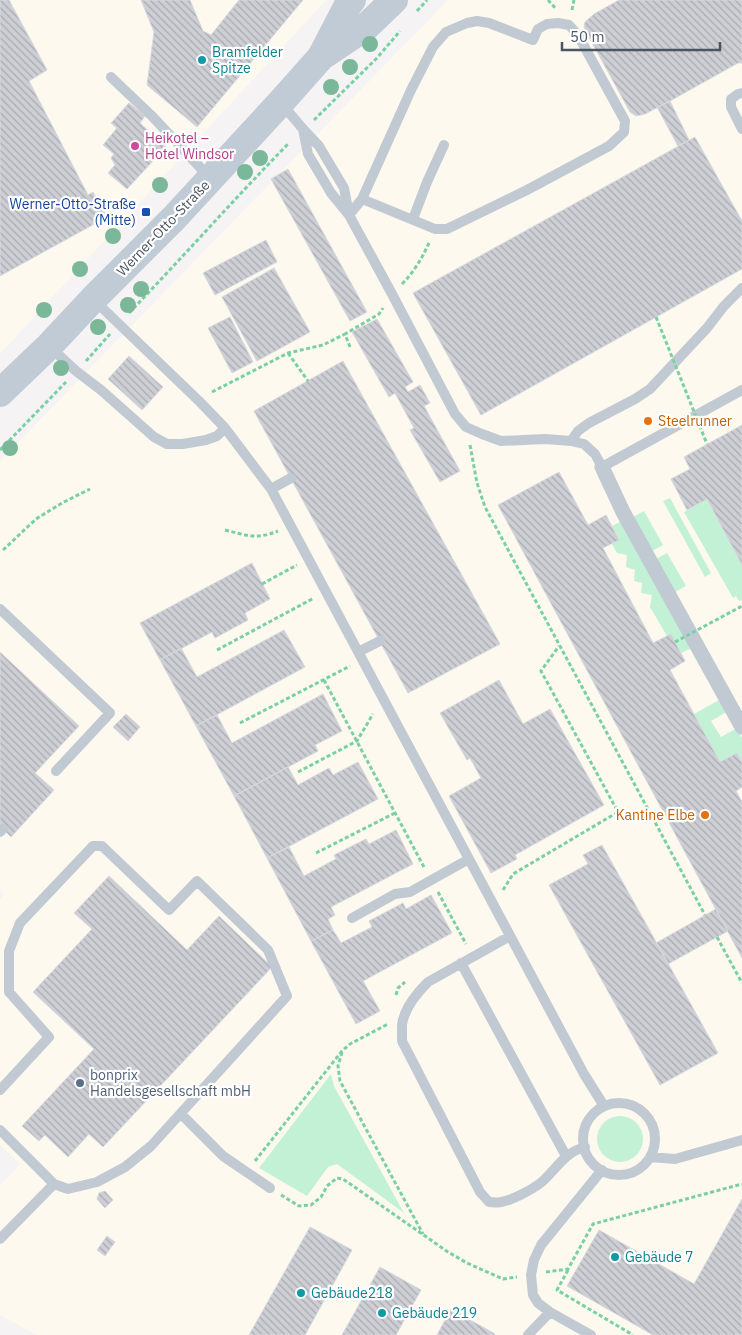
<svg xmlns="http://www.w3.org/2000/svg" width="742" height="1335" font-family="'IBM Plex Sans',sans-serif">
<style>
.commercial{fill:#fdf9ef}
.grass{fill:#c3f1d5}
.building{fill:url(#building-back-hatch);stroke:#d7d9de}
.lines{fill:none;stroke-linecap:round;stroke-linejoin:round}
.path{stroke:#7ad0a6;stroke-width:3;stroke-dasharray:4 2.5;stroke-linecap:butt}
.service{stroke:#c1cad2;stroke-width:10}
.pedestrian{stroke:#c1cad2;stroke-width:15}
.secondary{stroke:#c1cbd6;stroke-width:28}
.path-bridge{stroke:#7ad0a6;stroke-width:3;stroke-dasharray:4 2.5;stroke-linecap:butt}
.tree{fill:#7bb799}
.culture-dot{fill:#0f9aa8;stroke:#fff;stroke-width:2}
.hotel-dot{fill:#d1479c;stroke:#fff;stroke-width:2}
.transit-dot{fill:#1a4fb4;stroke:#fff;stroke-width:2}
.food-dot{fill:#e8710a;stroke:#fff;stroke-width:2}
.service-dot{fill:#5c6f8a;stroke:#fff;stroke-width:2}
.labels{text-anchor:middle;stroke-width:4.5;stroke-linejoin:round;paint-order:stroke}
.culture-label{font-size:14px;fill:#0d838f;stroke:#fff;text-anchor:start}
.hotel-label{font-size:14px;fill:#b23c85;stroke:#fff;text-anchor:start}
.transit-label{font-size:14px;fill:#164399;stroke:#fff;text-anchor:end}
.street-label{font-size:14px;fill:#4a5661;stroke:#fff}
.food-label{font-size:14px;fill:#c56008;stroke:#fff;text-anchor:start}
.service-label{font-size:14px;fill:#4e5e75;stroke:#fff;text-anchor:start}
</style>
<defs>
<pattern id="building-back-hatch" width="6" height="6" patternUnits="userSpaceOnUse" patternTransform="scale(1.25)"><rect width="6" height="6" fill="#cdcfd5"/><path d="M-1 5l2 2M0 0l6 6M5-1l2 2" fill="none" stroke="#a8abb0"/></pattern>
</defs>
<rect width="100%" height="100%" fill="#f5f3f3"/>
<path class="commercial" d="M0,0h326l-326,354z
M448,0h294v1335h-705l-37,-20v-129l20,-22 -20,-19v-246l4,-5 -4,-4v-429z"/>
<path class="grass" d="M670,498l41,75 -6,4 -42,-76z
M707,499l35,66v35l-3,1 -3,-5 -3,2 -49,-86z
M644,511l19,34 -11,6 -19,-34z
M622,521l70,127 -11,5 -10,-19 -4,2 -17,-29 2,-12 -11,-2 1,-10 -8,-2 1,-11 -9,-3 1,-12 -10,-2 -5,-9 7,-5 -7,-13z
M667,553l19,33 -11,6 -19,-33z
M721,699l7,12 -17,10 10,16 16,-9 5,10v24l-5,-9 -17,9 -26,-48z
M331,1074l3,12 70,127 -67,-49 -9,3 -21,29 -48,-28z
M597 1139a23 23 0 1 1 46 0a23 23 0 1 1-46 0Z"/>
<path class="building" d="M0,0h9l38,70 -18,11 59,114 5,-3 14,25 -107,59z
M141,0h49l13,31 8,4 28,-35h64l-106,127 -50,-42 7,-53z
M619,0h123v63h-4l-68,38 -25,13 -9,2 -6,-4 -46,-84 1,-6 9,-8z
M670,101l19,39 -11,6 -21,-39z
M129,103l16,13 -5,7 26,24 -39,42 -19,-16 7,-8 -4,-7 3,-4 -11,-9 14,-17 -6,-5z
M695,137l47,84v48l-261,146 -68,-122z
M288,169l79,143 -17,9 -79,-142z
M266,240l11,22 -62,33 -12,-22z
M274,268l36,64 -53,29 -35,-64z
M230,317l23,45 -21,11 -24,-45z
M377,319l36,63 -8,5 3,5 12,-7 10,18 -6,3 36,65 -20,11 -30,-52 4,-2 -19,-35 -6,4 -37,-65z
M129,356l34,31 -21,23 -34,-31z
M343,361l157,283 -92,49 -154,-282z
M742,425v140l-35,-66 -20,11 -16,-31 19,-10 -6,-12z
M559,472l29,53 18,-10 13,25 -16,8 50,95 18,-9 14,27 -15,9 50,92 17,-9 5,9v25l-6,4 6,11v156l-244,-453z
M252,563l18,36 -25,14 3,7 -33,18 -3,-6 -52,28 -20,-37z
M284,630l21,37 -109,59 -36,-66 21,-12 16,29z
M0,652l79,74 -44,47 19,17 -43,47 -11,-11z
M499,680l24,44 27,-15 54,96 -89,50 2,4 -26,14 -42,-77 32,-18 -11,-20 -3,2 -27,-47z
M323,694l19,37 -27,14 3,6 -84,45 -38,-70 21,-11 15,28z
M126,714l14,13 -12,14 -15,-14z
M358,762l20,37 -111,59 -33,-62 54,-29 10,18 31,-17 4,7z
M396,830l17,34 -82,43 4,8 -7,4 5,11 -22,11 -44,-83 22,-11 15,29 32,-17 -2,-4 32,-16 3,5z
M602,845l116,208 -58,32 -111,-200 39,-21 -5,-9z
M109,876l78,74 32,-34 53,51 -169,180 -14,-13 -21,23 -23,-22 -6,6 -17,-15 72,-77 -61,-57 59,-63 -18,-16z
M431,895l21,38 -89,48 17,30 -24,13 -45,-83 22,-11 8,13 31,-16 -3,-6 34,-18 3,6z
M716,909l12,22 -60,33 -12,-21z
M105,1191l8,9 -8,8 -8,-9 2,-6z
M742,1199v136h-89l-86,-49 32,-56 95,54z
M310,1227l42,23 -47,85h-56z
M107,1236l8,6 -10,14 -8,-6z
M380,1267l41,23 -25,45h-54z
M451,1309l44,25 -1,1h-57z"/>
<g class="lines">
<path class="path" d="M548,0l8,9
M572,10l2,-10
M417,11l10,-11
M314,120l63,-62 23,-27
M402,284c12,-12 20,-26 27,-41
M129,313c54,-56 106,-115 160,-170
M350,347l-5,-13 34,-20 4,-6
M288,353l20,28
M86,361l24,-27
M212,392l76,-39 35,-8 22,-11
M470,445l7,38 8,24 220,408
M0,450l66,-68
M225,530c21,5 31,10 53,1
M3,550l33,-31 26,-16 28,-14
M262,584l35,-19
M217,650l97,-52
M324,680l100,187
M240,723l110,-57
M298,772l59,-31 16,-27
M316,853l79,-40
M503,890l10,-16 105,-62 -77,-141 18,-25
M438,892l28,52
M717,937l25,46
M396,995l2,-7 7,-6
M342,1052l-4,14 2,15 83,153
M255,1161l87,-110 8,-7 38,-20
M281,1195l18,11 12,-1 10,-8 6,-11 10,-8 6,1 105,73 19,11 36,16 14,-2
M568,1270l-11,20 76,45
M546,1272l22,-3 25,-45 149,-40"/>
<path class="service" d="M111,77l40,38 59,63
M742,93l-4,1 -7,5v8l11,22
M281,103l22,26 16,17 25,42 5,26
M303,129l5,25 23,39 18,22 43,79 63,120 11,13 16,7 19,7 44,-2 26,2 13,3 11,10 7,13 140,-77
M349,215l13,-16 73,30h12l80,-39 82,-44 15,-14 1,-11 -47,-86 -9,-10 -11,-2 -11,1 -9,5 -5,11 -44,-17 -12,-2 -10,2 -21,9 -13,15 -22,43 -49,109
M413,219l14,-37 17,-37
M94,300l106,102 25,26 46,61 313,585 20,32
M50,347l26,24 25,19 53,47 13,7h16l23,-4 11,-4 8,-8
M571,441l7,-10 11,-8 46,-24 15,-10 57,-61 17,-22 18,-18
M271,489l20,-11
M0,609l110,104 -54,58
M358,652l22,-11
M0,832l3,-3
M352,918l43,-24 15,-2 59,-33
M510,936l-82,46c-11,11 -24,26 -26,43 0,6 0,11 0,16l78,151 9,10c4,0 9,1 12,0 12,-2 37,-15 45,-24 13,-13 20,-26 39,-31
M461,963l105,193
M0,1090l49,-53 -40,-45v-41l11,-28 73,-77h9l67,64 28,-29 71,69 19,46 -136,150 -26,21 -28,15 -29,7 -14,-5 -54,-54
M583 1139a36 36 0 1 1 72 0a36 36 0 1 1-72 0Z
M181,1114l42,42 47,32
M650,1157l25,2 67,-19
M0,1239l54,-55
M528,1335l22,-23
M591,1335l-41,-23 -12,-9 -5,-8 -2,-20 3,-15 7,-15 61,-75"/>
<path class="pedestrian" d="M602,467l21,45 119,215"/>
<path class="secondary" d="M324,55l43,-29 27,-26
M0,393l49,-47 44,-47 81,-81 107,-116 40,-45 27,-52 4,-5"/>
<path class="path-bridge" d="M656,317l51,127
M675,642l67,-36"/>
</g>
<g class="tree">
<circle cx="370" cy="44" r="8"/>
<circle cx="350" cy="67" r="8"/>
<circle cx="331" cy="87" r="8"/>
<circle cx="260" cy="158" r="8"/>
<circle cx="245" cy="172" r="8"/>
<circle cx="160" cy="185" r="8"/>
<circle cx="113" cy="236" r="8"/>
<circle cx="80" cy="269" r="8"/>
<circle cx="141" cy="289" r="8"/>
<circle cx="128" cy="305" r="8"/>
<circle cx="44" cy="310" r="8"/>
<circle cx="98" cy="327" r="8"/>
<circle cx="61" cy="368" r="8"/>
<circle cx="10" cy="448" r="8"/>
</g>
<g class="culture-dot">
<circle cx="202" cy="60" r="5"/>
<circle cx="615" cy="1257" r="5"/>
<circle cx="301" cy="1293" r="5"/>
<circle cx="382" cy="1313" r="5"/>
</g>
<circle class="hotel-dot" cx="135" cy="146" r="5"/>
<rect class="transit-dot" x="141" y="207" width="10" height="10" rx="2.5"/>
<g class="food-dot">
<circle cx="648" cy="421" r="5"/>
<circle cx="705" cy="815" r="5"/>
</g>
<circle class="service-dot" cx="80" cy="1083" r="5"/>
<g class="labels">
<g class="culture-label">
<text x="212" y="57">Bramfelder<tspan x="212" dy="16">Spitze</tspan></text>
<text x="625" y="1262">Gebäude 7</text>
<text x="311" y="1298">Gebäude218</text>
<text x="392" y="1318">Gebäude 219</text>
</g>
<g class="hotel-label">
<text x="145" y="143">Heikotel –<tspan x="145" dy="16">Hotel Windsor</tspan></text>
</g>
<g class="transit-label">
<text x="136" y="209">Werner-Otto-Straße<tspan x="136" dy="16">(Mitte)</tspan></text>
</g>
<g class="street-label">
<text transform="translate(163 228) rotate(-46)" y="5">Werner-Otto-Straße</text>
</g>
<g class="food-label">
<text x="658" y="426">Steelrunner</text>
<text x="695" y="820" text-anchor="end">Kantine Elbe</text>
</g>
<g class="service-label">
<text x="90" y="1080">bonprix<tspan x="90" dy="16">Handelsgesellschaft mbH</tspan></text>
</g>
</g>
<path d="M562 42v8h158v-8" fill="none" stroke="#4a5661" stroke-width="2.5"/>
<text x="570" y="42" font-size="15" fill="#4a5661" stroke="#ffffff" stroke-width="4" paint-order="stroke">50 m</text>
</svg>
